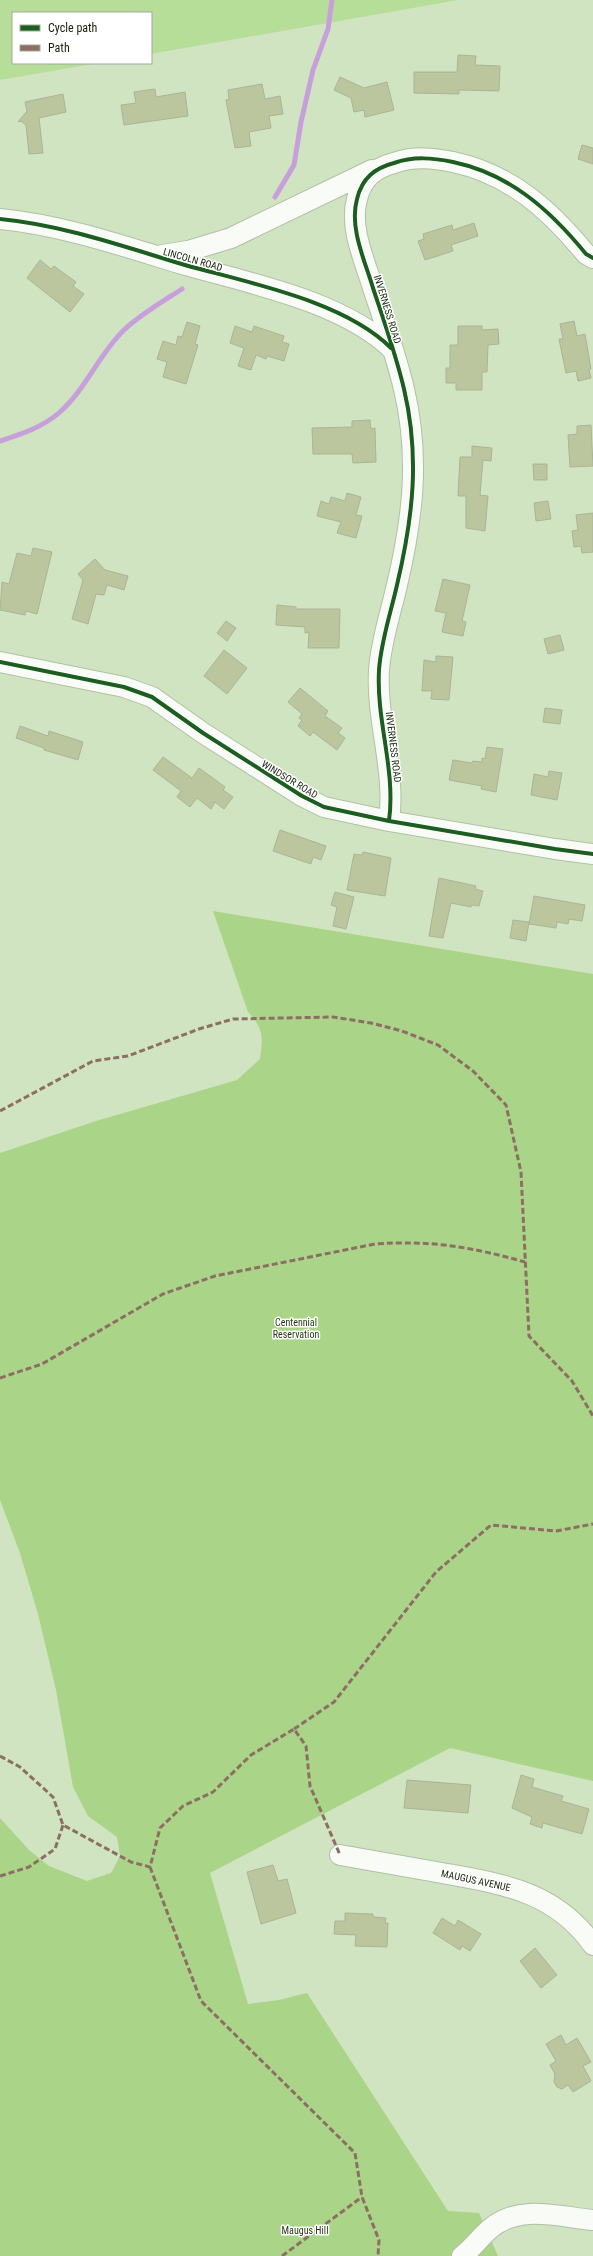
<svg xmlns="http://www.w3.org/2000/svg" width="593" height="2256" font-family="'Roboto Condensed',sans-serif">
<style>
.green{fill:#b6de99}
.forest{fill:#aad488}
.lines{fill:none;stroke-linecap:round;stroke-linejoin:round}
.stream{stroke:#c79fdb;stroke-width:5}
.building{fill:#bcc69e;stroke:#aab497}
.minor-casing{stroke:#b1c0a5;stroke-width:22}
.minor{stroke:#f8fbf6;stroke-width:20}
.quiet{stroke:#8d6e63;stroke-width:3;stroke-dasharray:6 3;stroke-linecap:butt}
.cycleway-casing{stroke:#fff;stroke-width:6}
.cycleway{stroke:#1b5e20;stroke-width:4}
.labels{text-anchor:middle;stroke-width:3;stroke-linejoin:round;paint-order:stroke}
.street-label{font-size:10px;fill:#15220a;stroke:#fff}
.park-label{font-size:10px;fill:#1f360a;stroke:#fff}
</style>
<rect width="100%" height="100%" fill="#d0e4c2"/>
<path class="green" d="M0,0h458l-307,54v-41h-138v50h85l-98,17z"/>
<path class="forest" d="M213,911l380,63v807l-143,-33 -240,125 38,131 31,-4 28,-7 141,218 31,2 19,43h-498v-438l29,32 20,16 38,15 24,-8 9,-17 -3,-19 -29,-21 -15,-29 -17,-97 -18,-76 -18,-61 -20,-53v-347l96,-32 141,-41 23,-21c3,-22 4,-30 -12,-47z"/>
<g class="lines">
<path class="stream" d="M275,197l19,-32 7,-43 12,-52 15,-41 4,-29
M0,441c22,-7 43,-14 60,-29 26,-23 39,-58 64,-82 17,-16 38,-28 58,-41"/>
</g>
<path class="building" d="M458,55l18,1 -1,9 25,1 -1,25 -40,-1v4l-45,-1v-21h43z
M340,77l24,11 23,-6 7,28 -29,7 -1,-7 -10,2 -3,-14 -17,-8z
M262,84l3,15 15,-3 3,18 -14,2 2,12 -22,4 2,14 -16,2 -9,-48 3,-1 -1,-9z
M155,89l1,8 29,-5 3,24 -64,9 -3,-20 15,-2 -2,-11z
M63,94l3,18 -27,6 4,35 -14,1 -3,-29 -5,-4 -3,1 9,-11 -2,-9z
M582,145l11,3v16l-15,-5z
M474,223l4,13 -27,9 2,6 -28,9 -7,-19 6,-2 -1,-5 29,-9 1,5z
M40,260l11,9 3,-3 22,16 -3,4 11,8 -14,18 -43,-34z
M574,321l3,15 8,-2 6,35h-2l2,9 -13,3 -2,-10 -10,2 -7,-34h4l-3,-15z
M187,322l13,4 -5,18 3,1 -12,39 -23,-7 4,-15 -10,-3 6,-18 13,4 2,-9 4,1z
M235,326l17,6 2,-6 30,10 -2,6 7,2 -5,17 -17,-5 -1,3 -10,-4 -5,15 -13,-4 6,-18 -14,-5z
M458,326h24v4l16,-1 1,15 -11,1 -1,27h-5v18h-26v-7h-10v-15h4v-23h8z
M370,420l1,9 4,-1 1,34 -23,1 -1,-9h-39l-1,-26 40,-1v-6z
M591,425l2,41 -23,1 -2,-32 9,-1v-8z
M472,446l20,2 -1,13 -8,-1 -3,35 8,1 -3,35 -19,-3v-32h-8l2,-39h12z
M533,464h14v16h-13z
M347,493l14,4 -5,18 6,1 -6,22 -19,-5 4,-11 -24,-6 4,-15 8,3 2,-7 14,4z
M548,501l3,18 -15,2 -2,-18z
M593,513v39l-11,1 -1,-7 -7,1 -2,-16 6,-1 -2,-15z
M33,548l19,4 -15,62 -11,-3 -1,4 -25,-5 2,-28 7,2 8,-31 14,3z
M95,559l10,11 23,6 -4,14 -17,-5 -3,10 -8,-1 -8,30 -16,-5 11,-39 -5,-6z
M443,579l27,6 -8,36 4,1 -3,14 -21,-4 4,-19 -11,-2z
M277,605l19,2v2h44l-1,39h-31l1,-16 -4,1v-6l-29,-2z
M226,621l10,7 -9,13 -10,-8z
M560,635l4,15 -16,4 -4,-15z
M224,650l23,18 -20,26 -23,-18z
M436,656l17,1 -4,43 -18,-1 1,-8h-10l2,-31 12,2z
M300,688l28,23 -3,5 17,12 -4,5 7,5 -8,12 -24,-18 -3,4 -12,-10 4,-6 -3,-2 3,-4 -14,-12z
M545,708l17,2 -2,14 -17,-2z
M20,726l28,10 1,-5 34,11 -5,18 -34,-10v-2l-28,-10z
M487,747l16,2 -7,43 -15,-3 1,-3 -33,-6 4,-20 19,3 1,-2 9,1v-4l3,1z
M163,757l29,21 7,-10 26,19 -2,3 10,7 -9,12 -9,-7 -4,7 -14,-11 -7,9 -13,-10 4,-6 -28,-21z
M549,771l13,2 -5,27 -26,-5 3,-21 14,3z
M280,830l46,16 -5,14 -8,-3 -2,7 -38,-13z
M363,852l28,6 -6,38 -38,-6 7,-36 8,1z
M439,878l37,8 -1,3 8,2 -4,15 -7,-1 -1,2 -20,-4 -8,35 -14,-2z
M335,892l19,5 -8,32 -13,-3 4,-19 -6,-2z
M534,896l51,9 -3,16 -13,-2 -1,5 -11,-2 -1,6 -27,-4z
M513,920l16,2 -3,19 -16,-3z
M521,1775l13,4 -2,8 31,9 -2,5 28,8 -7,25 -39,-11 -1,5 -12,-4 2,-7 -20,-9z
M407,1780l64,5 -3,28 -64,-5z
M273,1865l5,16 9,-2 9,34 -35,11 -14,-52z
M345,1913l28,1v3l13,1 -1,5h3l-1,24 -32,-1 1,-11 -22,-1 1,-13h10z
M442,1918l13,8 3,-6 23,14 -11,17 -8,-5 -2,4 -27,-17z
M535,1948l22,27 -16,13 -21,-27z
M561,2035l5,10 11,-7 14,24 -8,4 8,15 -18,11 -5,-7 -6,4 -5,-2 -3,-5 1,-8 -5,-9 6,-4 -10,-17z"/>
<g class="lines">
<defs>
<path id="minor" d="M0,219c62,6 123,27 182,45 66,19 161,37 211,86
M162,255l26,-4 43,-13 141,-68
M0,662l124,25 28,10 51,36 99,63 22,11 65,14 166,28 38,5
M389,821c7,-51 -13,-100 -10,-151 2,-29 12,-58 18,-85 16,-68 23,-128 7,-196 -8,-34 -20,-68 -31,-101 -8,-27 -24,-60 -16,-89 5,-21 18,-31 37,-36 20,-7 39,-5 59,-1 57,12 97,48 133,92l7,4
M340,1855c34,6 68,12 102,18 60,11 113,18 151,72
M462,2256c11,-8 19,-20 29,-28 29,-24 68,-11 102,-8"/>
</defs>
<use href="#minor" class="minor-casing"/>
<use href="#minor" class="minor"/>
<path class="quiet" d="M0,1111l93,-50 35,-5 71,-27 34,-10 100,-2 38,6 31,8 36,14 35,26 33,34 15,67 8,164 43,45 21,35
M0,1378l42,-14 121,-70 52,-18 160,-32c57,-4 96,3 150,18
M294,1729l40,-27 102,-130 55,-47 65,6 37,-7
M0,1756l20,11 33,30 10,28 68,37 19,5 10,-39 23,-22 30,-14 38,-37 43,-26 12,17 4,40 30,69
M150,1867l51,134 154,152 7,44 17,43 -1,16
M0,1876l29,-9 26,-18 8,-24
M282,2256l80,-59"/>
<defs>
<path id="cycleway" d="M0,219c63,6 125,28 185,46 64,18 159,36 206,83
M0,662l124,25 28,10 51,36 99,63 22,11 65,14 166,28 38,5
M389,821c7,-51 -13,-100 -10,-151 2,-29 12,-58 18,-85 16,-68 23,-128 7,-196 -8,-34 -20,-68 -31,-101 -8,-27 -24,-60 -16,-89 5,-21 18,-31 37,-36 20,-7 39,-5 59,-1 57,12 97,48 133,92l7,4"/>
</defs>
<use href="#cycleway" class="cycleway-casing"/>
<use href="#cycleway" class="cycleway"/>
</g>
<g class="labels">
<g class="street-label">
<text transform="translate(193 259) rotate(16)" y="4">LINCOLN ROAD</text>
<text transform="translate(388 309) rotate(73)" y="4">INVERNESS ROAD</text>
<text transform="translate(394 747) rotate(83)" y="4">INVERNESS ROAD</text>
<text transform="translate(290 779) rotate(31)" y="4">WINDSOR ROAD</text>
<text transform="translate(476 1880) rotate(12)" y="4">MAUGUS AVENUE</text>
</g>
<g class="park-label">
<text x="296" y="1326">Centennial<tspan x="296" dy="12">Reservation</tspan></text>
<text x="305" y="2234">Maugus Hill</text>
</g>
</g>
<rect x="12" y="12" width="140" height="52" fill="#ffffff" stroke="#a1a79d"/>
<rect x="20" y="25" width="20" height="6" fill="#1b5e20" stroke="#a1a79d"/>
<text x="48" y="32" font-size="12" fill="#15220a">Cycle path</text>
<rect x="20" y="45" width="20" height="6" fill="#8d6e63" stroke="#a1a79d"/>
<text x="48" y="52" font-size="12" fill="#15220a">Path</text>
</svg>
